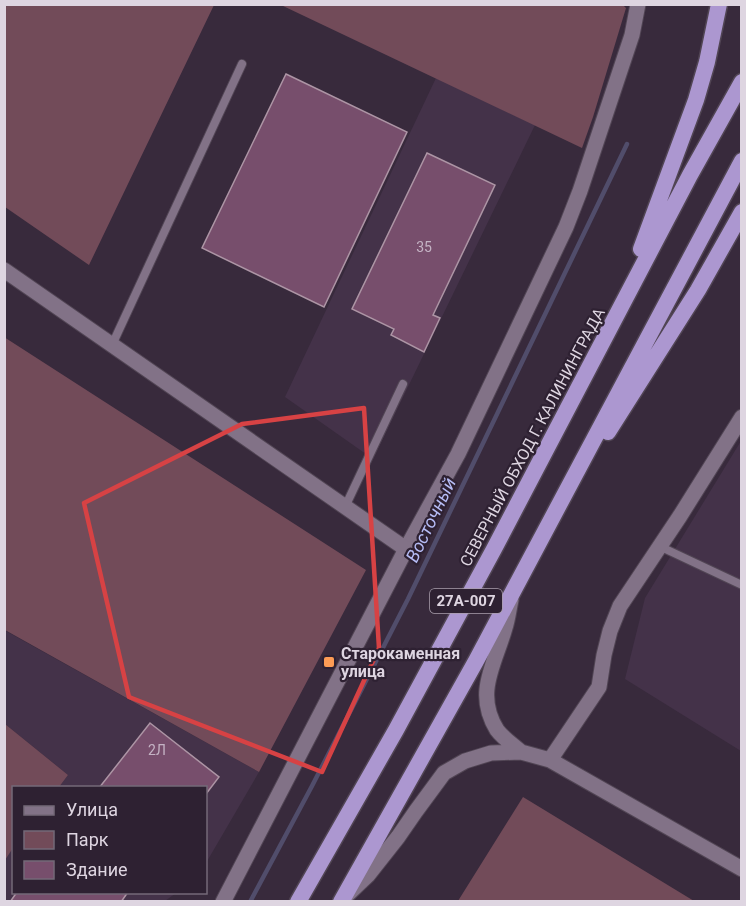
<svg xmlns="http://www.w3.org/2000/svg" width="746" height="906" font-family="Roboto,sans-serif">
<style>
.built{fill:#443249}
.green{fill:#724b59}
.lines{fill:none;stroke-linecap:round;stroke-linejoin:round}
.stream{stroke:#514d6b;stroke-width:4.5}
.building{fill:#774e6c;stroke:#ad95a5;stroke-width:1.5}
.service-casing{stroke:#514554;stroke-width:10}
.minor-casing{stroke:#514554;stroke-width:17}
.tertiary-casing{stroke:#514554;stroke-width:17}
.trunk-casing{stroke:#514554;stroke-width:19}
.service{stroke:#827287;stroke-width:8}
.minor{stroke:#827287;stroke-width:15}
.tertiary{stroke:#827287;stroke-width:15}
.trunk{stroke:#ac97d0;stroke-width:16}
.marked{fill:none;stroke:#d74244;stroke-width:4.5;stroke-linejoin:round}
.poi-dot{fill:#fd9c55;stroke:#2e2132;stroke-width:2}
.labels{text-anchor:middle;stroke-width:4.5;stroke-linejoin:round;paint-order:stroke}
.number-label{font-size:14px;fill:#c4b3c4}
.shield{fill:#2e2132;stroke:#a99fac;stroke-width:1.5}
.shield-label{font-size:15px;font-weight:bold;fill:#ded5e1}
.street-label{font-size:16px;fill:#ded5e1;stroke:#2e2132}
.poi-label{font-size:16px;font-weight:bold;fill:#ded5e1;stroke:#2e2132;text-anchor:start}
.water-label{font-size:18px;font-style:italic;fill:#b6bcf5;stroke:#2e2132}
</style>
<rect width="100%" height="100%" fill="#382a3c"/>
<path class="built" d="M436,78l99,47 -162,334 -88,-62z
M741,441v310l-116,-72 20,-81z
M4,630l255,142 -53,91v-75l-147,-1 9,-12 -63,-51z
M13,848l1,44 162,1 -11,8h-160l-1,-41z"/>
<path class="green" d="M4,5h210l-125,260 -84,-58z
M623,5l3,3 -33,109 -11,31 -301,-143z
M4,337l362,233 -107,202 -254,-142z
M5,724l63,51 -9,12 -45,1 -1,60 -8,12z
M523,797l171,104h-236z"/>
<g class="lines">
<path class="stream" d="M250,902l62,-116 96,-187 219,-455"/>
</g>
<path class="building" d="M286,74l121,58 -83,175 -122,-59z
M427,153l68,32 -62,130 7,3 -16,34 -33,-17 3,-6 -42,-20z
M150,723l69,54 -13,17v-6h-107z
M17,892h111l-7,10h-111z"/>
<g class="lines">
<defs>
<path id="service" d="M112,345l130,-281
M345,507l58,-123
M659,546l83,39"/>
<path id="minor" d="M406,549l52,-95 108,-227 14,-36 52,-156 6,-31
M511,600c-2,9 -3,19 -6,28 -10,36 -31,65 -8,102 6,8 16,15 24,22
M550,760l49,-73 5,-32 6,-24 10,-25 60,-90 62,-99
M348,894l20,-19 30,-38 18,-26 28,-38 21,-12 26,-8 30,-1 29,8 192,109"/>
<path id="tertiary" d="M4,270l402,279 -183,353"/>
<path id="trunk" d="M641,249l55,-149 11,-38 12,-58
M608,432l90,-142 44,-78
M298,902l98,-172 98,-181 196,-374 52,-93
M341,902l135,-241 266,-500"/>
</defs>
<use href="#service" class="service-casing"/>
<use href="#minor" class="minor-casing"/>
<use href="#tertiary" class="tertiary-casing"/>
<use href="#trunk" class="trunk-casing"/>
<use href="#service" class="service"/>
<use href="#minor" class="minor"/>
<use href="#tertiary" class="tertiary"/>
<use href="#trunk" class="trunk"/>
</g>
<path class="marked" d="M364,408l15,240 -57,124 -193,-75 -45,-194 158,-79z"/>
<rect class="poi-dot" x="323" y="656" width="12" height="12" rx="3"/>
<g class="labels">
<g class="number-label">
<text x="424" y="252">35</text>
<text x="157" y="755">2Л</text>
</g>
<rect class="shield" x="430" y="589" width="72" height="24" rx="4.5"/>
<g class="shield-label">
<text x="466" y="606">27А-007</text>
</g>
<g class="street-label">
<text transform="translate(532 437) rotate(-62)" y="6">СЕВЕРНЫЙ ОБХОД Г. КАЛИНИНГРАДА</text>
</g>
<g class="poi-label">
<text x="341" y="659">Старокаменная<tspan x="341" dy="18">улица</tspan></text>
</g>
<g class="water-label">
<text transform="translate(431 520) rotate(-64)" y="6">Восточный</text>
</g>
</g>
<rect width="746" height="906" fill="none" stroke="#ded5e1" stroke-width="12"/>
<rect x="12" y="786" width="195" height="108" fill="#2e2132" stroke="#746978" stroke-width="1.5"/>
<rect x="24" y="806" width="30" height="9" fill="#827287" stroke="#746978" stroke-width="1.5"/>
<text x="66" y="816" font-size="18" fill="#ded5e1">Улица</text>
<rect x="24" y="831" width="30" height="18" fill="#724b59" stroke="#746978" stroke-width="1.5"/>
<text x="66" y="846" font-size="18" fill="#ded5e1">Парк</text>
<rect x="24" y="861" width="30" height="18" fill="#774e6c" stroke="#746978" stroke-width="1.5"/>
<text x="66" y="876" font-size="18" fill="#ded5e1">Здание</text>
</svg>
